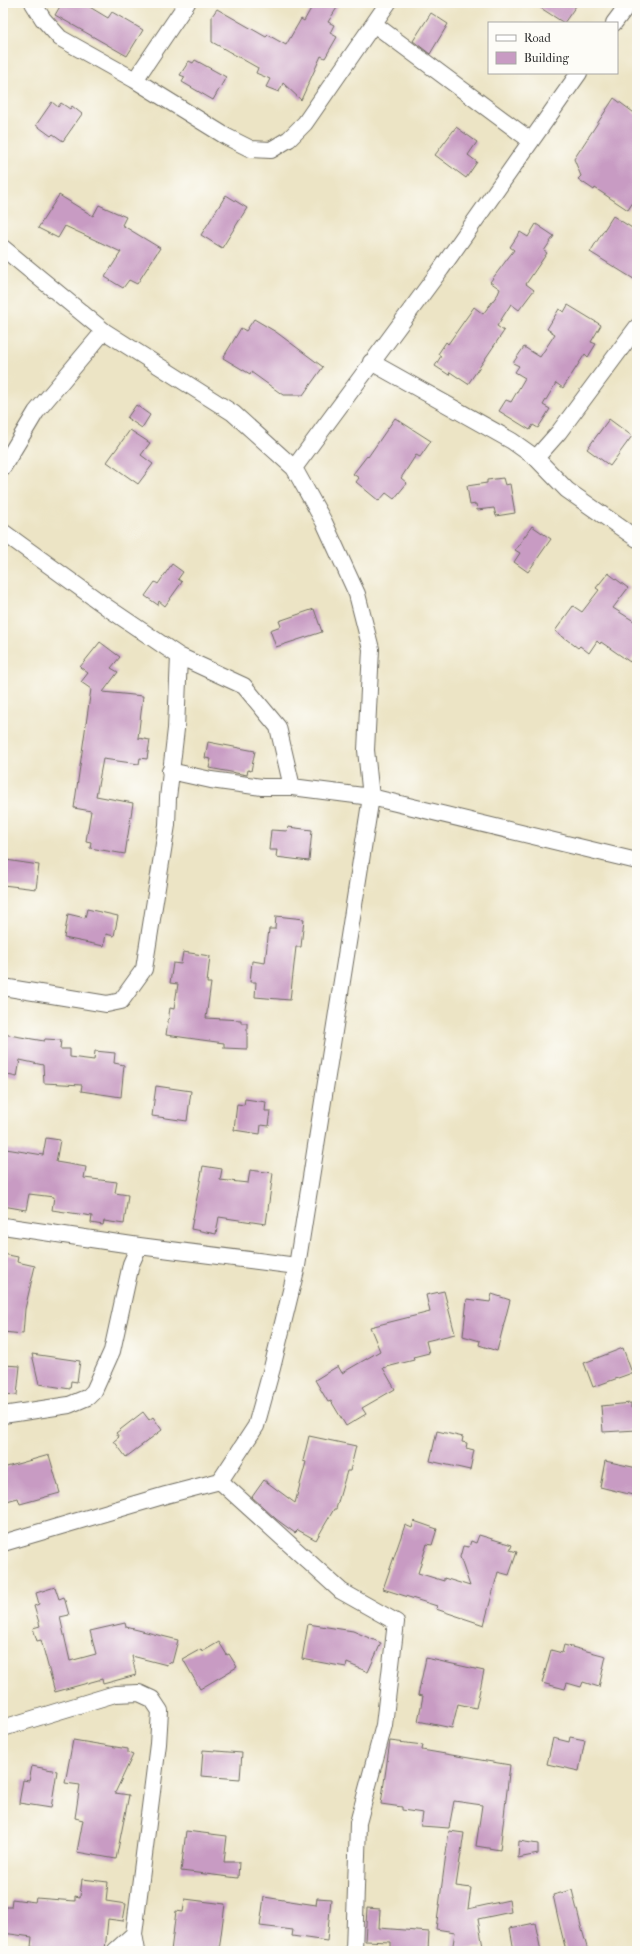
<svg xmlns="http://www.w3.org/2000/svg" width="640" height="1954" font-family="'IM FELL French Canon',serif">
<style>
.building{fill:#c89bc3}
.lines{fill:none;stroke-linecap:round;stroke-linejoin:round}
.street-casing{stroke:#6f6c61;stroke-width:18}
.street{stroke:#fff;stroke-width:16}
</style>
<rect width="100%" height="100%" fill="#fdfcf7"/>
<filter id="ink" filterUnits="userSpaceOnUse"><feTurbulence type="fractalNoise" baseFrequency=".025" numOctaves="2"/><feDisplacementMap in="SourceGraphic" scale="8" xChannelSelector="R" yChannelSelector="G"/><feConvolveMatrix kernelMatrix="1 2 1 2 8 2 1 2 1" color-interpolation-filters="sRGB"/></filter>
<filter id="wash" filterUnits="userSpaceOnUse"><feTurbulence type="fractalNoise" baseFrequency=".012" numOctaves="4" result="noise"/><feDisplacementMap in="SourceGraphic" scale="16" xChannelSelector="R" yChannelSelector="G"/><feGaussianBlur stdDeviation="0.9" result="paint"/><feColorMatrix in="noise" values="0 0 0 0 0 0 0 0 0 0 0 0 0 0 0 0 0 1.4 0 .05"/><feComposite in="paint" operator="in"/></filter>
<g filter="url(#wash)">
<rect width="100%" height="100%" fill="#ece4c5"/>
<g id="blocks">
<path class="building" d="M62,3h21l25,15 4,-6 31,18 -16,26 -72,-41z
M314,3h26l-12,19 6,3 -4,8 7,4 -12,21 -4,-2 -20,44 -18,-17 -4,9 -13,-5 4,-8 -14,-6 2,-5 -46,-26v-26l5,-7 49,28 2,-2 18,10 15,-26 3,2z
M533,3h45l-14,20z
M431,13l17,11 -18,30 -17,-13z
M195,60l31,17 -13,23 -31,-18 3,-5 -5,-2 9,-14 4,2z
M614,98l23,17v81l-9,14 -33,-22 -1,2 -16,-11 3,-3 -7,-17z
M52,102l6,5 3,-4 9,6 2,-3 10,8 -19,27 -10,-7 -2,2 -15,-11z
M456,127l21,15 -9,13 9,7 -11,16 -31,-23z
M59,195l34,21 6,-11 27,12 -4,8 38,23 -23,36 -8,-4 -6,8 -18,-11 16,-25 -56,-26 -7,12 -20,-10z
M226,195l21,13 -25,40 -21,-13z
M613,216l24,15v50l-47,-29z
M536,224l18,12 -10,15 3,2 -21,31 8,6 -15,20 -8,-6 -14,22 7,5 -36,53 -18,-12 -1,3 -14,-9 6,-10 -3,-2 8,-12 2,2 26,-37 9,7 15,-20 2,-5 -10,-7 24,-32 -4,-3 10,-15 8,5z
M568,305l33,20 -10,17 5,2 -8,13 -3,-3 -22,34 -7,-5 -13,22 7,4 -12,19 -5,-3 -3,5 -31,-19 7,-11 5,2 14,-24 -10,-6 4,-6 -6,-3 11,-16 16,10 15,-23 -8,-5 12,-20 5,3z
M254,319l22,13 47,35 -20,28h-20l-32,-23 -1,2 -27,-16 18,-30 5,3z
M136,405l14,10 -8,13 -15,-10z
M395,418l36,23 -11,16 -4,-2 -15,23 6,5 -13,16 -8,-6 -7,8 -23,-19 3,-4 -6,-4 14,-18 1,1z
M609,419l23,17 -22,30 -23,-17z
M130,430l20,13 -9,12 12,9 -15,20 -31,-22z
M503,478l2,7 5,-1 5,29 -19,3 -2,-8 -17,2 -1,-6 -6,1 -3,-19 20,-3v-3z
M532,526l19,13 -23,33 -14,-10 6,-9 -5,-3z
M172,564l11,8 -5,7 4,3 -17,24 -6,-5 -1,4 -13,-9 10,-14 3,2z
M608,573l20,15 -15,20 24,15v29l-7,10 -29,-20 -1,2 -3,-3 -8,12 -9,-7 -2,2 -23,-17 18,-25 9,6 17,-22 -3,-2z
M314,609l8,23 -46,15 -6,-17 11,-4 -2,-5z
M100,642l20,15 -9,11 7,4 -15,20 40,4 -5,42 12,2 -3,19 -7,-1 -1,6 -36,-5 -7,37 37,7 -8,51 -35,-6 1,-6 -5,-1 5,-30 -17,-3 17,-119 -10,-7 7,-9 -8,-6z
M208,742l47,9 -4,20 -3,-1 -1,5 -38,-7 2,-9 -6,-1z
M288,827l24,3 -3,31 -33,-4 1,-7h-8l2,-20 16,1z
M6,860l33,5 -3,24 -33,-4z
M87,909l31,7 -4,20 -8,-2 -2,12 -40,-8 4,-24 17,4z
M276,916l28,3 -3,28h-5l-6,53 -35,-3 1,-15h-6l2,-21 13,2 4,-34h6z
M183,952l27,4 -3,27h4l-5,35 35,2v3h6v26l-23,-1v-5l-58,-8 4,-27 4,1 4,-25 -8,-1 3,-20 8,1z
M3,1034l41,7 1,-2 16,1 -1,9h10v8l24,3 1,-9 20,2 -1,10 10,2 -3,32 -40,-6 1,-6 -38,-2 -1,-18 -23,-5 -3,17 -14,-3z
M156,1086l35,5 -4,30 -35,-5z
M245,1099l21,3 -1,9h6l-2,15 -8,-1 -1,9 -26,-4 3,-26 7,1z
M46,1138l14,2 -4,22 30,5 -2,11 33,4 -2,11 13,2 -4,29 -20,-3 -1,4 -12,-2 1,-7 -40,-6 2,-13 -25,-3 -3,16 -23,-4v-35l3,-22 37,6z
M203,1166l19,3 -2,11 28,3 2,-13 23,3 -7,51 -47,-7 -3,17 -25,-5z
M3,1254l15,3 -1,5 18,4 -10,43 -2,25 -20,-2z
M444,1291l11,43 -29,7 3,12 -16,4 1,3 -31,8 12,21 -33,19 4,6 -20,12 -15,-25 -3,1 -13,-22 23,-14 4,7 38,-22 -10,-24 60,-15 -4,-17z
M492,1294l18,6 -13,51 -18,-6 1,-4 -17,-5 4,-37 23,3z
M623,1348l9,25 -39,14 -9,-24z
M32,1354l48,7 -3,21 -6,-1 -1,8 -31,-5z
M3,1365l17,1 -3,29 -14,-1z
M631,1403v5h6v22l-34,2 -2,-26z
M143,1412l6,8 4,-3 9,13 -36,27 -12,-16 5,-4 -3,-4z
M437,1431l26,6 -1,5 5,1 -1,5 8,2 -4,20 -40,-9z
M309,1436l47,10 -6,25h-3l-11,38h-2l-18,31 -18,-10 -3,3 -19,-14 -24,-22 12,-17 31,23 11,-41 -3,-1z
M49,1455l11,38 -40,11 -2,-6 -15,4v-34z
M605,1461l32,7v28l-37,-9z
M414,1521l23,8 -5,16 -5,-1 -9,29 26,8v-3l26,8 -10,-29 3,-11 6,1 2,-6 5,2 3,-8 33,10 -2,5 7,2 -8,23 -11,-3 -14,53 -48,-16 1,-3 -54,-17 22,-64 7,3z
M55,1587l4,12 5,-2 5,18 -9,2 10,44 26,-7 -6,-23 35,-8 1,4 52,13 -6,23 -4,-1 -1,3 -35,-9 4,19 -33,9 -1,-5 -47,13 -14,-52 -4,1 -4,-13 7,-2 -6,-20 5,-2 -3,-11z
M308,1624l45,7 28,12 -13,29 -21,-9 -1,4 -44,-8z
M219,1642l8,13 2,-1 8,13 -37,22 -17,-30 18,-10 1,3z
M564,1645l42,11 -7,31 -16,-5 -2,5 -14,-4 -2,6 -23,-6 9,-33 11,3z
M426,1658l58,13 -8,37 -18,-4 -6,24 -34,-7 5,-25 -5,-1z
M570,1737l15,3 -6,31 -32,-7 6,-26 16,4z
M73,1740l55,9v4l5,2 -18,38 14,2 -13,64 -39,-7 6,-32 -8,-2 5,-33 -15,-2z
M390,1741l33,4 -1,5 88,15 -10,85 -24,-4 6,-41 -28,-4 -5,27 -28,-2 2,-13 -21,-3v-3l-21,-3z
M203,1750l39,3 -2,26 -39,-3z
M32,1766l25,5 -6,37 -32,-5 4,-23 6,1z
M186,1831l41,5 -3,26h15l-1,16 -57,-7z
M449,1831l15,2 -8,53 15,2 -3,21 41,-9 2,12 -33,7 5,28 -31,4 3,-19 -19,-3z
M519,1841l19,3v10l-20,4z
M82,1879l26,3 -2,19 20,3 -3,17 -15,-2 -3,32h-68l1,-3 -7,-1 1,-10 -29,-4 3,-26h5l1,-8 23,3 1,-4 39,3v-5l5,1z
M572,1890l9,36 7,25h-22l-8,-33 -5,-23z
M264,1897l52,8 1,-7 14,1 -4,42 -35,-5 1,-6 -33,-4z
M185,1899l40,5 -6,47h-48l5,-40 7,1z
M367,1908l13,1 -1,19 50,4 -1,19h-37v-9l-26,-1z
M535,1923l6,28h-27l-4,-23z"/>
</g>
</g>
<g filter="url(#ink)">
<use href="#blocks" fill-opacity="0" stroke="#6f6c61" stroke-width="1"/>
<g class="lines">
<defs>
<path id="street" d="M33,3l10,16 17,19 75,42 92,57 24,12 20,1 18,-11 16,-16 83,-120
M614,23l15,-20
M374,24l156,116
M135,80l52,-77
M3,248l101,83 129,82 61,55 30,54 33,72 14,55 -5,101 5,47 -74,469 -25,102 -16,58 -36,55 -54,14 -163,48
M371,362l141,79 24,17 31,32 70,49
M536,458l23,-26 78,-105
M3,467l33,-55 68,-81
M294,468l147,-199 138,-196
M3,532l105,76 71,48 65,30 34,41 14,60
M170,771l41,9 51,7h30l79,10 266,64
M3,987l104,17 14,-3 23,-32 23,-144 1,-27 8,-69 3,-73
M3,1226l136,20 158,20
M3,1415l66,-10 19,-8 6,-6 18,-40 19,-87 8,-18
M220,1481l121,110 55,31 -12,103 -26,98 -4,128
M3,1728l112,-34 24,-1 13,6 8,12 -2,33 -24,190 3,17
M115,1951l19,-17"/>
</defs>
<use href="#street" class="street-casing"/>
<use href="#street" class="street"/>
</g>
</g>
<rect width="640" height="1954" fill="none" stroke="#fdfcf7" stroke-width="16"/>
<rect x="488" y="22" width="130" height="52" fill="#fdfcf7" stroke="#a9a8a5"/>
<rect x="496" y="35" width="20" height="6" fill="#ffffff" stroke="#a9a8a5"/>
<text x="524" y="42" font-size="12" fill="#2b2b2b">Road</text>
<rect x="496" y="52" width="20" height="12" fill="#c89bc3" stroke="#a9a8a5"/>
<text x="524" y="62" font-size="12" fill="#2b2b2b">Building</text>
</svg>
